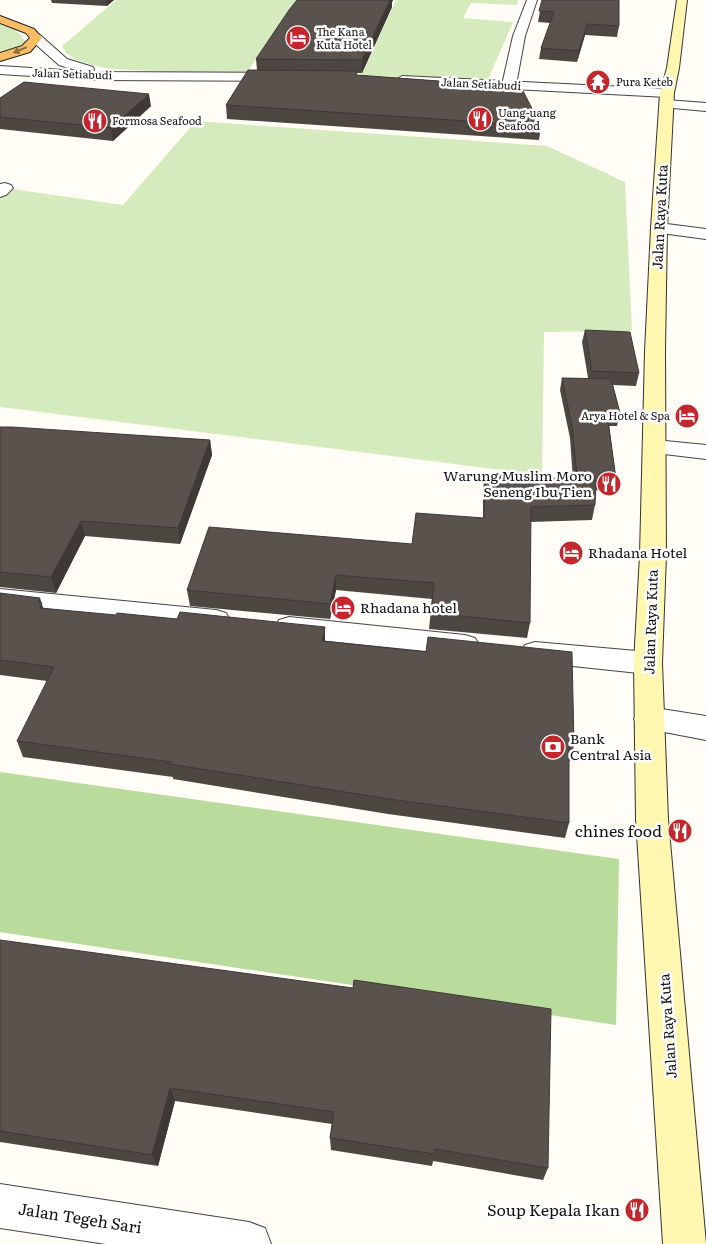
<svg xmlns="http://www.w3.org/2000/svg" width="706" height="1244" font-family="Literata,serif">
<style>
.green{fill:#d5ebbd}
.forest{fill:#b9dc9c}
.lines{fill:none;stroke-linecap:round;stroke-linejoin:round}
.minor-casing{stroke:#444;stroke-width:2}
.tertiary-casing{stroke:#444;stroke-width:2}
.secondary-casing{stroke:#333;stroke-width:2}
.trunk-casing{stroke:#222;stroke-width:2}
.minor{fill:#fff;fill-rule:evenodd}
.tertiary{fill:#fff;fill-rule:evenodd}
.secondary{fill:#fff6b0;fill-rule:evenodd}
.trunk{fill:#f7bc64;fill-rule:evenodd}
.wall{fill:#4d4742}
.shaded-wall{fill:#3f3936}
.building{fill:#5a524d;stroke:#3f3936}
.oneway{fill:#906f3f}
.labels{text-anchor:middle;stroke-width:5;stroke-linejoin:round;paint-order:stroke}
.far-poi-label{font-size:11px;fill:#111;stroke:#fff;text-anchor:start}
.far-street-label{font-size:11px;fill:#111;stroke:#fff}
.street-label{font-size:14px;fill:#111;stroke:#fff}
.poi-label{font-size:14px;fill:#111;stroke:#fff;text-anchor:start}
.near-poi-label{font-size:16px;fill:#111;stroke:#fff;text-anchor:end}
.near-street-label{font-size:16px;fill:#111;stroke:#fff}
</style>
<rect width="100%" height="100%" fill="#fffdf5"/>
<path class="green" d="M116,0h181l-52,75 -137,-6 -32,-9 -10,-7 -4,-7z
M396,0h122l-1,5 -46,-2 -8,15 50,4 -26,60 -128,-7 4,-3z
M0,22c12,4 20,10 26,21l-26,10z
M196,121l351,25 78,36 7,149 -88,1 -2,143 -542,-68v-215l5,-4 118,17z"/>
<path class="forest" d="M0,772l619,87 -3,166 -616,-93z"/>
<g class="lines">
<defs>
<path id="minor" d="M527,0h10l-12,36 -9,49 -7,4 -7,-4 11,-49z
M667,100l39,3v8l-44,-4 -2,-3 2,-3z
M5,183l6,2 2,3 -7,7 -6,2v-13z
M659,223l47,6v10l-53,-7 -2,-4 2,-4z
M655,440l51,5v14l-59,-7 -3,-5 3,-5z
M0,589l216,21 10,3 4,7 -4,7 -10,3 -216,-23z
M289,617l176,18 10,3 4,7 -4,7 -10,3 -176,-18 -10,-3 -4,-7 4,-7z
M535,642l113,10 10,3 4,8 -4,8 -10,3 -113,-12 -10,-3 -4,-7 4,-7z
M649,707l57,9v24l-68,-13 -4,-8 4,-8z
M0,1184l249,38 16,6 6,16h-165l-106,-16z"/>
<path id="tertiary" d="M36,34l4,1 27,24 26,8 1,3 -1,2 188,1 6,4 -6,4 -186,-1 -95,-6v-8l79,5 -20,-6 -27,-24 -2,-3 2,-3z
M402,76l265,13 7,4 -7,4 -270,-14 -2,-3z"/>
<path id="secondary" d="M677,0h10l-8,68 -5,25 -7,135 -2,123 1,204 -4,108 6,156 38,425h-43l-27,-425 -2,-156 6,-108 5,-204 6,-123 9,-135 7,-25z"/>
<path id="trunk" d="M0,16l34,13 8,9 -12,14 -30,9v-8l22,-7 8,-8 -4,-5 -26,-10z"/>
</defs>
<use href="#minor" class="minor-casing"/>
<use href="#tertiary" class="tertiary-casing"/>
<use href="#secondary" class="secondary-casing"/>
<use href="#trunk" class="trunk-casing"/>
<use href="#minor" class="minor"/>
<use href="#tertiary" class="tertiary"/>
<use href="#secondary" class="secondary"/>
<use href="#trunk" class="trunk"/>
</g>
<path class="wall" d="M51,0h63l-7,6 -55,-3z
M297,0h96l-1,2v5l-30,66h-5v2l82,6v5l102,40 -2,14 -312,-21 -1,-14 31,-35 -1,-11z
M542,0l77,26 -2,11 -32,-2 -8,27 -38,-3 2,-11 9,-25 -12,-1z
M0,98l151,8 -38,35 -113,-12z
M585,330l54,43 -3,13 -23,-1 7,28 -3,13h-8l7,53 -3,13 -18,-2v15l-3,15 -62,2v101l-3,15 -98,-9 3,-30 -96,-9 -6,29 -140,-13 -3,-16 225,-46 71,-26v-28l2,-16 88,6 -3,-42 -10,-48 2,-12h26l-6,-36z
M0,427l210,13 2,15 -32,89 -95,-8 -29,57 -56,-6z
M0,593l44,15 281,33 249,105 -4,15h-1v62l-4,15 -177,-24 -215,-35v-2l-150,-20 -6,-16 30,-60 -47,-6z
M0,940l548,228 -5,12 -110,-19 -1,5 -101,-16 -1,-12 2,-14 -157,-23 -17,65 -158,-24z"/>
<path class="shaded-wall" d="M106,0h8l-7,6z
M389,0h4l-1,2v5l-30,66v-13z
M587,24l-2,11 -8,27 2,-11z
M149,94l2,12 -38,35 -2,-13z
M210,440l2,15 -32,89 -2,-16z
M81,521l4,15 -29,57 -5,-16z
M336,575v15l-6,29v-15z
M40,598l5,16v9l-7,-21z
M325,627v16l-3,-2z
M170,1088l5,13 -17,65 -6,-11z"/>
<path class="building" d="M297,0h93l-28,60 -106,-1 33,-49z
M542,0h77v26l-32,-2 -8,27 -38,-3 13,-36 -15,-1z
M248,70l109,1 -1,4 83,6 -1,5 85,5 18,35 -315,-21z
M24,82l125,12 -38,34 -111,-11v-19z
M585,330l45,2 9,41 -47,-2z
M562,378l49,1 9,34h-13l9,66 -39,-3 -5,-50z
M0,427h12l198,13 -32,88 -97,-7 -30,56 -51,-5z
M485,474l111,7 -1,24 -64,2 -1,116 -99,-10 3,-30 -98,-8 -6,29 -143,-14 22,-63 203,17 4,-31 68,5z
M0,593l40,5 -2,4 4,1 -2,5 76,7 1,-2 60,6 3,-7 145,15 -3,14 104,11 2,-15 144,15 2,94 -5,-1v78l-180,-24 -219,-35 1,-2 -154,-21 37,-74 -54,-7z
M0,940l353,48 1,-8 197,29 -3,159 -113,-19 -1,5 -104,-16 4,-26 -164,-24 -18,67 -152,-24z"/>
<defs><path id="oneway-solid" d="M-6-.8H1V-3.2L6.5 0L1 3.2V.8H-6Z" transform="scale(1.25)"/></defs>
<use class="oneway" href="#oneway-solid" transform="translate(20 50) rotate(158)"/>
<defs>
<symbol id="hotel-disc" viewBox="-11 -11 22 22"><circle r="9.5" fill="#c4262e" stroke="#fff"/><path d="M-6-4.5h1.5V1H6V5H4.5V3h-9V5H-6ZM-4 0a1.8 1.8 0 1 1 3.6 0ZM.5 0V-2.5h3Q6-2.5 6 0Z" fill="#fff"/></symbol>
<symbol id="temple-disc" viewBox="-11 -11 22 22"><circle r="9.5" fill="#c4262e" stroke="#fff"/><path d="M0-6L5-2H3V0L6.5 2.5H4V6H1.5V3h-3V6H-4V2.5H-6.5L-3 0V-2H-5Z" fill="#fff"/></symbol>
<symbol id="restaurant-disc" viewBox="-11 -11 22 22"><circle r="9.5" fill="#c4262e" stroke="#fff"/><path d="M-5-6h1v4h1v-4h1v4h1v-4h1v5L-1.5 .5V6h-2V.5L-5-1ZM5-6V6H3V1.5H1.5Q1.5-4 5-6Z" fill="#fff"/></symbol>
<symbol id="bank-disc" viewBox="-11 -11 22 22"><circle r="9.5" fill="#c4262e" stroke="#fff"/><path d="M-6-4H6V4H-6ZM0-2.3a2.3 2.3 0 1 0 0 4.6a2.3 2.3 0 1 0 0-4.6Z" fill="#fff"/></symbol>
</defs>
<g fill-rule="evenodd">
<use href="#hotel-disc" x="284" y="24" width="28" height="28"/>
<use href="#temple-disc" x="584" y="68" width="28" height="28"/>
<use href="#restaurant-disc" x="466" y="105" width="28" height="28"/>
<use href="#restaurant-disc" x="81" y="107" width="28" height="28"/>
<use href="#hotel-disc" x="673" y="402" width="28" height="28"/>
<use href="#restaurant-disc" x="595" y="470" width="28" height="28"/>
<use href="#hotel-disc" x="557" y="539" width="28" height="28"/>
<use href="#hotel-disc" x="329" y="594" width="28" height="28"/>
<use href="#bank-disc" x="539" y="733" width="28" height="28"/>
<use href="#restaurant-disc" x="666" y="817" width="28" height="28"/>
<use href="#restaurant-disc" x="623" y="1196" width="28" height="28"/>
</g>
<g class="labels">
<g class="far-poi-label">
<text x="316" y="36">The Kana<tspan x="316" dy="13">Kuta Hotel</tspan></text>
<text x="616" y="86">Pura Keteb</text>
<text x="498" y="117">Uang-uang<tspan x="498" dy="13">Seafood</tspan></text>
<text x="112" y="125">Formosa Seafood</text>
<text x="670" y="420" text-anchor="end">Arya Hotel &amp; Spa</text>
</g>
<g class="far-street-label">
<text transform="translate(72 74) rotate(2)" y="4">Jalan Setiabudi</text>
<text transform="translate(481 84) rotate(3)" y="4">Jalan Setiabudi</text>
</g>
<g class="street-label">
<text transform="translate(660 217) rotate(-87)" y="5">Jalan Raya Kuta</text>
<text transform="translate(651 622) rotate(-88)" y="5">Jalan Raya Kuta</text>
<text transform="translate(668 1026) rotate(-94)" y="5">Jalan Raya Kuta</text>
</g>
<g class="poi-label">
<text x="592" y="481" text-anchor="end">Warung Muslim Moro<tspan x="592" dy="16">Seneng Ibu Tien</tspan></text>
<text x="588" y="558">Rhadana Hotel</text>
<text x="360" y="613">Rhadana hotel</text>
<text x="570" y="744">Bank<tspan x="570" dy="16">Central Asia</tspan></text>
</g>
<g class="near-poi-label">
<text x="662" y="837">chines food</text>
<text x="620" y="1216">Soup Kepala Ikan</text>
</g>
<g class="near-street-label">
<text transform="translate(80 1218) rotate(9)" y="6">Jalan Tegeh Sari</text>
</g>
</g>
</svg>
